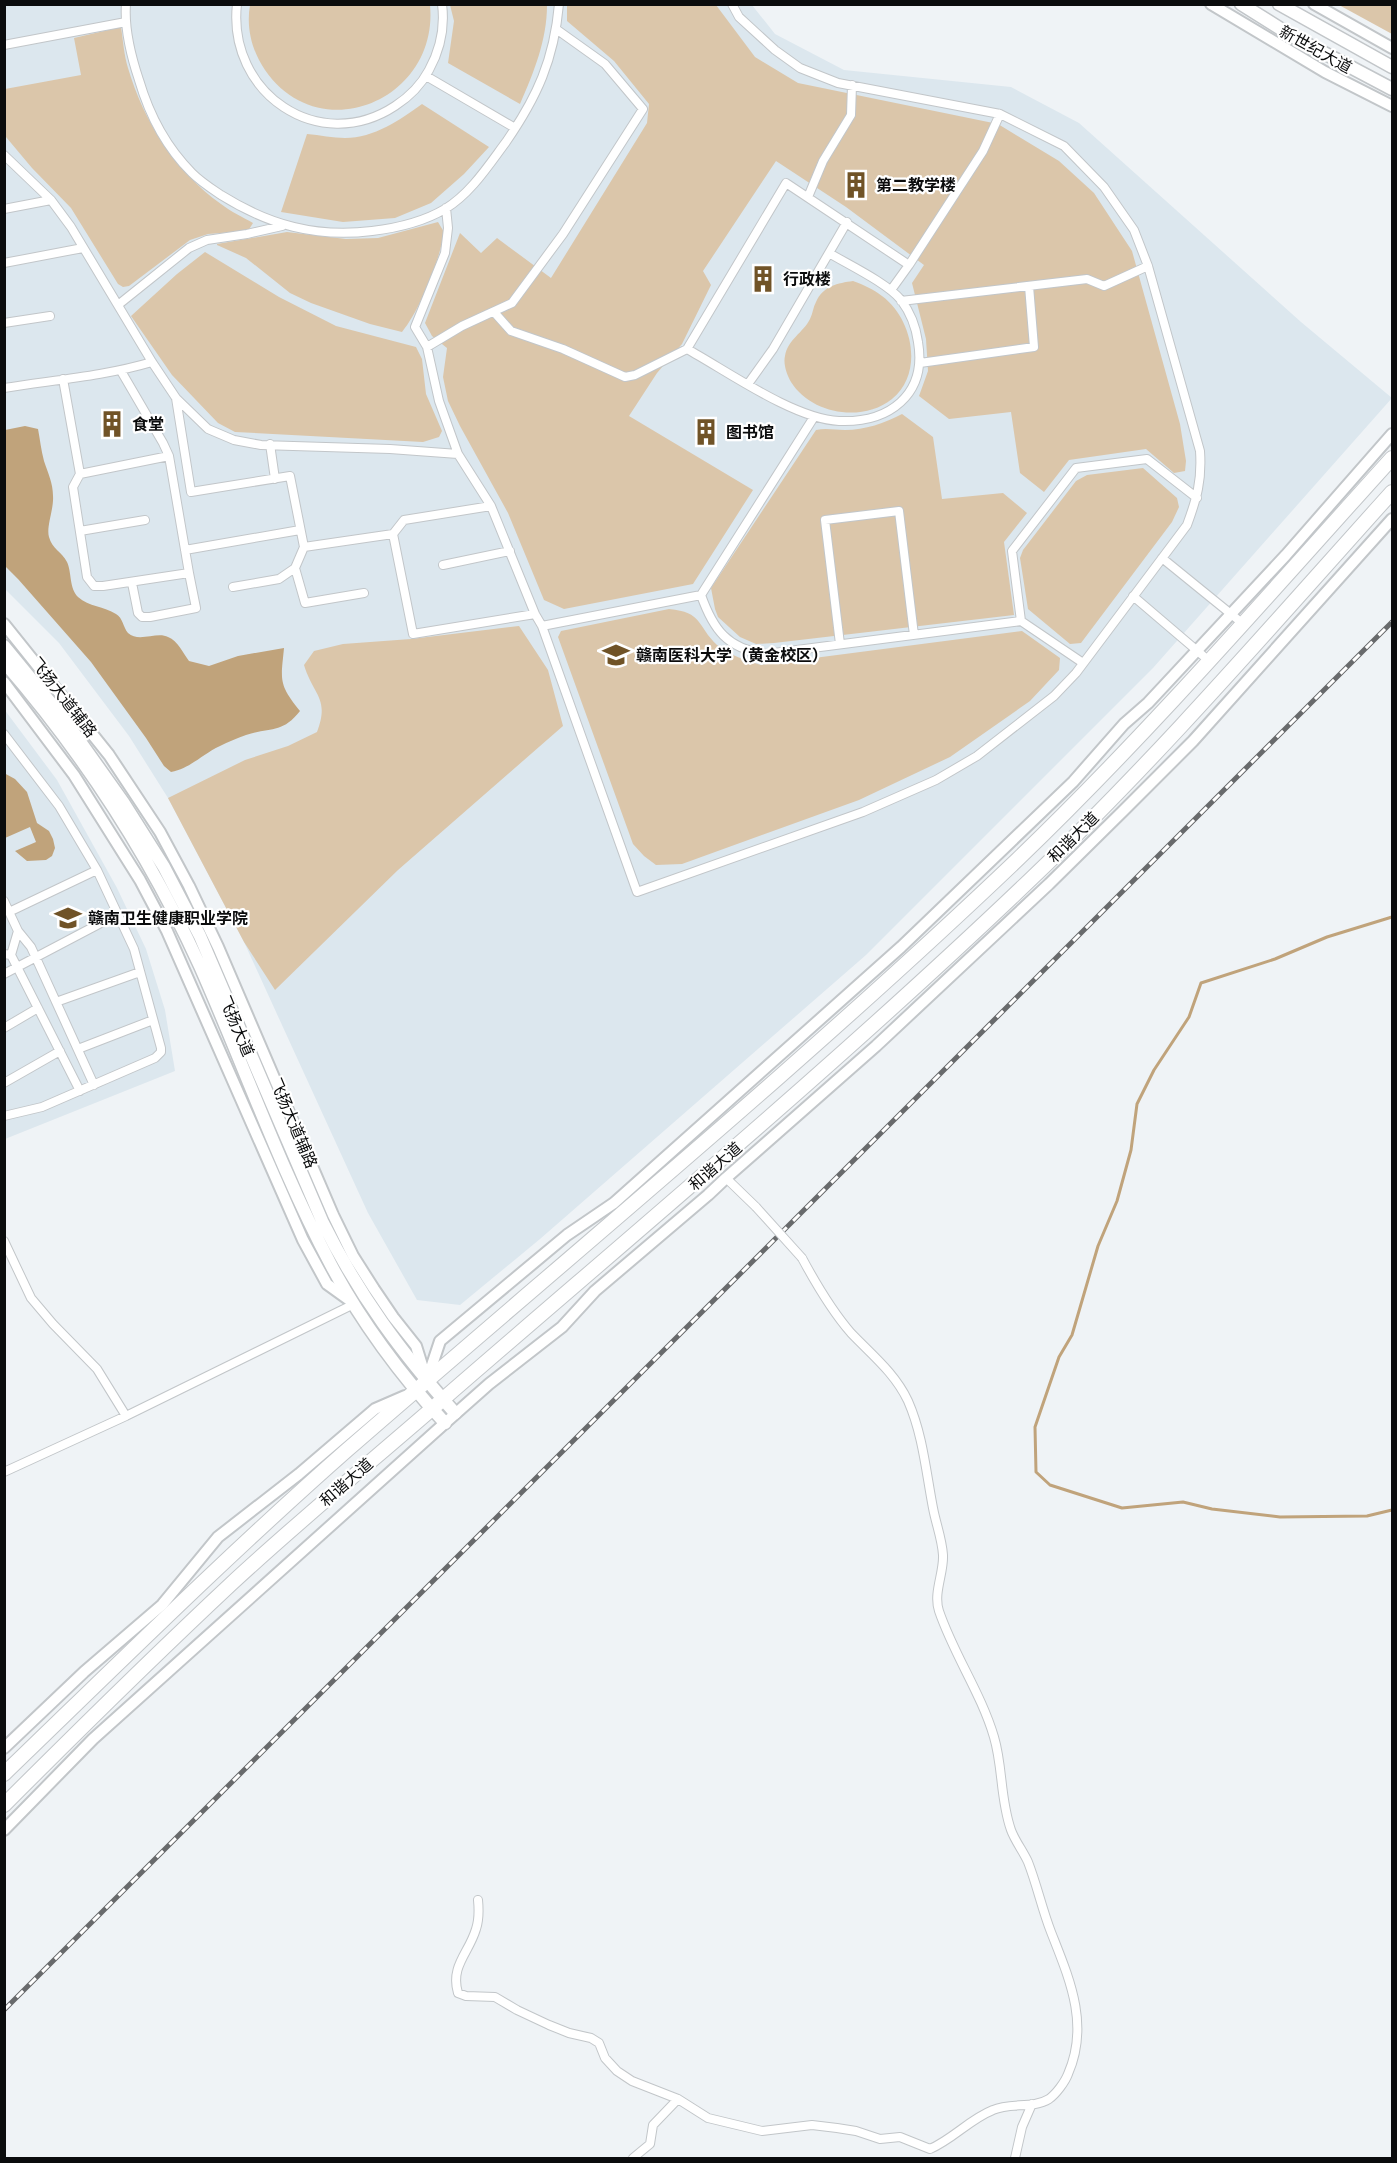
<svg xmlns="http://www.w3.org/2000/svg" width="1397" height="2163" font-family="'Space Grotesk','Noto Sans SC',sans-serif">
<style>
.built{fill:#dce7ee}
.green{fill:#dbc6aa}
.water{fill:#c0a37b}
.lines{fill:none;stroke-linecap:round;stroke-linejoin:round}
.stream{stroke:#c0a37b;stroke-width:3}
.street-casing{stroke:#c2c6c9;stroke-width:10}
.secondary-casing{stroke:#c2c6c9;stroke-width:14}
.primary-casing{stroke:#c2c6c9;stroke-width:15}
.highway-casing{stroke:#c2c6c9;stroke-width:16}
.street{stroke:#fff;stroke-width:8}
.secondary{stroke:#fff;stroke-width:10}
.primary{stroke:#fff;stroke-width:12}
.highway{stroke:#fff;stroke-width:14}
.rail-casing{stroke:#686a6c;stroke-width:5}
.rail{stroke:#fff;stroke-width:3;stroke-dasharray:9;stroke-linecap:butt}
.street-bridge-casing{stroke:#c2c6c9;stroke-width:10;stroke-linecap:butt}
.street-bridge{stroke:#fff;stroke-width:8}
.labels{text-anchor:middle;stroke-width:4.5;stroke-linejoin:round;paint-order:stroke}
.street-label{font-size:16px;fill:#0b0c0d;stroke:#fff}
.poi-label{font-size:16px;font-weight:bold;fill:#0b0c0d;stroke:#fff;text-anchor:start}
</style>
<rect width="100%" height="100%" fill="#eff3f6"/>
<path class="built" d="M4,5h748l23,29 69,36 167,17 68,36 222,199 91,76 -239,270 -287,287 -326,284 -80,66 -43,-5 -49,-87 -124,-271 -76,-144 -39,-62 -70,-93 -54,-54z
M4,709l53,71 60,108 29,61 19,61 10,61 -170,68z"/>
<path class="green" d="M250,5h180c9,95 -110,145 -165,65 -13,-19 -19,-42 -15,-65z
M450,5h97c0,35 -13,67 -27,99l-72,-41 6,-42z
M567,5h149l39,52 43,26 200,41 61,37 35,32 38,58 48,173 6,37 -1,10 -11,2 -28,-24 -77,11 -25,32 -24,-19 -9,-61 -62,7 -30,-23 9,-25 -2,-32 -14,-56 12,-18 -78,-58 -70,-46 -73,110 8,14 -29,59 -25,29 -28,43 124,74 -60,94 -129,25 -20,-9 -36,-87 -48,-87 -12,-25 -5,-24 4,-29 -15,-12 -7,-13 35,-90 21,20 16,-15 54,40 96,-155 2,-19 -35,-43 -47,-40z
M1339,5h53v29z
M121,27c2,13 3,28 7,41 16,54 47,103 93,136 10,8 22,13 32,19l-5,8 -40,3 -18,6 -61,46 -6,1 -5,-3 -47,-76 -39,-40 -26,-31 -1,-48 76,-14 -7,-37z
M422,104l67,43 -25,27 -33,29 -36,15 -52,4 -62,-10 26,-78c13,1 26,4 38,4 29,0 55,-18 77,-34z
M438,222l6,10c-4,28 -24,78 -42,100l-32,-8 -59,-21 -21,-10 -44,-35 -29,-13v-1l70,-12 59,7 32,-1z
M205,252l74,45 57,29 80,21 6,12 4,35 16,37 -3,6 -16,5 -188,-10 -17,-9 -46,-48 -41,-59 46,-42z
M853,281c11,4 20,8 29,15 31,23 42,77 10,103 -30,24 -81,15 -101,-17 -4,-7 -8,-18 -6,-26 3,-17 18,-23 25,-37 3,-6 3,-12 6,-17 7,-16 22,-19 37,-21z
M902,414l31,23 9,62 61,-6 24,20 -23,29 10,73 -240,28 -18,1 -16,-7 -22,-20 -3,-8 -4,-21 105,-158c10,-2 19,0 29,0 20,0 40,-7 57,-16z
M1143,468l34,30 2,9 -7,15 -91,121 -11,1 -42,-35 -8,-51 3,-8 53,-69 11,-6z
M669,609c34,3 28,17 48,36 13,11 29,15 44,20l261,-34 38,27 -1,12 -29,31 -80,56 -91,43 -177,64 -26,1 -12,-9 -11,-12 -75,-207 3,-6z
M519,626l29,44 15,56 -165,144 -123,120 -31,-48 -76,-144 77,-38 43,-14 29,-14c13,-34 -4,-37 -13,-67l10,-14 29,-7 68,-5z"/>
<path class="water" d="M25,426l13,3c2,10 3,21 6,32 4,12 9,22 9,35 1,13 -7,31 -4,41 3,12 13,15 18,25 5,11 2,26 11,35 11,10 26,9 38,17 7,4 7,13 12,19 11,10 29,-2 40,4 10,4 15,16 21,24l20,5 29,-10 46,-8c-3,32 -6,36 16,63 -18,23 -30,16 -54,24 -9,3 -18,7 -26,11 -19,9 -29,22 -49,26l-7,-6 -18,-28 -55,-76 -73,-83 -13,-13v-136z
M4,773l11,6 12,13 10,31 12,8 4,8 2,9 -3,8 -6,4 -19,1 -12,-10 21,-9 -6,-15 -25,11z"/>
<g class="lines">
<path class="stream" d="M1392,917l-65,20 -52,22 -74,24 -12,34 -35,53 -17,34 -6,46 -14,51 -19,45 -26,89 -13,22 -24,70 1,45 14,13 72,23 61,-6 29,7 68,8 87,-1 25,-6"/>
<defs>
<path id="street" d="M126,4c-2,26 5,52 13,76 10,34 28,68 53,93 9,9 20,16 29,22 48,30 95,43 151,36 25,-3 51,-9 73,-22 26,-16 43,-43 61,-67 31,-45 48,-82 53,-138
M237,4c-10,89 82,152 158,102 14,-9 26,-21 34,-36 11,-20 16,-43 13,-66
M4,45l122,-23
M426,76l89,52
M4,155l47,45 20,27 81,135 24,36 32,31 26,11 27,5 129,4 68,5 33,52 44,108 7,12 95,266 226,-80 73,-32 41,-24 77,-60 22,-23 111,-148c10,-27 15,-45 13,-74l-52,-185 -14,-36 -30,-43 -40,-41 -64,-32 -162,-31 -38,-15 -25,-18 -36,-33 -7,-13
M808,197l15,-36 28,-46 1,-30
M446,208l2,20 -3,25 -30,74 12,20 12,54 19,53
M4,209l47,-9
M4,263l79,-15
M891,290l18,-25
M901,301l186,-22 17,7 44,-20
M118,305l71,-57 18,-8 40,-6 35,-8
M494,312l17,19 52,18 62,28 10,-2 52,-26c40,22 107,70 152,72 50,2 88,-26 79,-79 -2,-15 -8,-30 -17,-42 -14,-17 -52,-35 -72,-47
M4,323l46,-7
M427,347l35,-21 50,-23 51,-69 80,-125 -38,-45 -49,-35
M687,349l99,-166 123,82 74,-114 17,-37
M920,363l114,-16 -5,-61
M63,379l17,95 -7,13 14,90 7,9h9l86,-13 -20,-117 -6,-13 -42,-72
M748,384l25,-35 74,-127
M4,388c50,-8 101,-12 148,-26
M176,398l15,94 99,-16 14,71 89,-13 20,100 122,-20
M814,417l-113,178c12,34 26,54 65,59l255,-33
M270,444l5,35
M80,474l89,-18
M80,531l65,-11
M393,534l11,-14 87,-14
M185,550l115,-20
M1162,558l80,65
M443,565l67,-14
M295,568l10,35 59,-10
M132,583l6,30 4,4h8l46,-9 -7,-35
M233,587l46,-8 16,-11 9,-21
M1133,596l75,64
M542,626l159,-31
M840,644l-15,-124 74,-9 15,124
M1083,663l-62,-42 -9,-70 64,-83 71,-9 50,39
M4,734l55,72 38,64 37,79 27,99v4l-6,6 -113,49 -38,9
M4,901l14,30 -7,24
M9,912l88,-42
M18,931l13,16 63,138
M4,954l7,1 69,136
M4,974l114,-60
M56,1002l84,-30
M4,1028l34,-20
M78,1049l75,-29
M4,1083l56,-32
M726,1178l30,29
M4,1241l27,57 22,26 44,45 29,47
M4,1472l122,-56 228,-112
M478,1900c1,10 1,20 -2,29 -7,24 -26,37 -18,64l8,3 29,1 22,13 32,15 20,8 22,5 8,5 6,15 12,13 15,10 46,18 30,19 54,13 50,-6 25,3 19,3 24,8 20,-2 30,12c23,-10 40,-30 63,-39 17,-8 40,-1 56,-11 7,-5 16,-17 19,-25 22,-50 1,-96 -17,-142 -9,-23 -14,-47 -23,-70 -5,-11 -13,-21 -17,-32 -11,-31 -8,-63 -17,-93 -13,-44 -40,-82 -55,-126 -6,-18 5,-38 4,-56 -1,-16 -7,-31 -10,-47 -7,-36 -10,-73 -25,-107 -13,-28 -37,-47 -57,-68 -20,-23 -35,-49 -49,-75
M633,2158l17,-14 3,-19 25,-26
M1015,2158l7,-31 10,-23"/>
<path id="secondary" d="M1211,4l114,68 67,34
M1314,4l78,44
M4,624l105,131 51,77 29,54 29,61 115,268 20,41 21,33 19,28 23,29 10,32
M4,682l70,93 66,105 27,51 136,309 24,44 25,18
M427,1380l13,-39 127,-106 47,-32 287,-256 172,-165 51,-58 24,-21 138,-148 106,-121
M4,1748l80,-76 78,-67 56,-68 81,-63 76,-65 30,-13
M4,1830l89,-91 352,-316 44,-39 73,-57 33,-36 113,-96 18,-17 150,-132 173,-162 73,-72 71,-71 199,-222"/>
<path id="primary" d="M1241,4l51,32 100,53
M1279,4l113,63
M4,646l60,73 59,83 41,65 36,69 123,287c37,74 78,129 132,190
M4,662c79,91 146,194 196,304 44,99 80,203 131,299 29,55 71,112 114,158"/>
<path id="highway" d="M4,1774c113,-109 225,-220 343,-324 225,-196 455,-385 671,-591 132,-127 252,-266 374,-401
M4,1805c75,-75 150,-149 227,-221 71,-66 146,-127 218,-190 196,-170 395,-336 583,-516 127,-121 242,-255 360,-386"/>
</defs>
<use href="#street" class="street-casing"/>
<use href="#secondary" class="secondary-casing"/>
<use href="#primary" class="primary-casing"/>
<use href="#highway" class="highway-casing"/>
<use href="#street" class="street"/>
<use href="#secondary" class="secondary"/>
<use href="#primary" class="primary"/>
<use href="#highway" class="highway"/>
<defs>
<path id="rail" d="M4,2010l1388,-1388"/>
</defs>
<use href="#rail" class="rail-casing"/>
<use href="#rail" class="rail"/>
<defs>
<path id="street-bridge" d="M756,1207l46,51"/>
</defs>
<use href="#street-bridge" class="street-bridge-casing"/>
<use href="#street-bridge" class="street-bridge"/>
</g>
<defs>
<symbol id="building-bare" viewBox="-9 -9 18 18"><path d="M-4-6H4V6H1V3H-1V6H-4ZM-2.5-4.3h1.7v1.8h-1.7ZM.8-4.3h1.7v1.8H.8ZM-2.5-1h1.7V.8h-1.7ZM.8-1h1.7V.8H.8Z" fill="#705327" stroke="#fff" stroke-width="2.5" paint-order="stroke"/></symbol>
<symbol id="university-bare" viewBox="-9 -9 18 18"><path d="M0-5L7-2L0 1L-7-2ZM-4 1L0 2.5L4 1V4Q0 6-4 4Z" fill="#705327" stroke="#fff" stroke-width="2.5" paint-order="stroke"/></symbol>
</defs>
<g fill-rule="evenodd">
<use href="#building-bare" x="837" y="166" width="38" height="38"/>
<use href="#building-bare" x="744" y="260" width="38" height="38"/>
<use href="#building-bare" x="93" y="405" width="38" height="38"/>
<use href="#building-bare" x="687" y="413" width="38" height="38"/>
<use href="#university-bare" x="597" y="636" width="38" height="38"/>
<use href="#university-bare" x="49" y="899" width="38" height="38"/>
</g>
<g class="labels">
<g class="street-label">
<text transform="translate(1316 49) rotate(29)" y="6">新世纪大道</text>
<text transform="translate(64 697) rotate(52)" y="6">飞扬大道辅路</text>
<text transform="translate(1073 837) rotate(-45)" y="6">和谐大道</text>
<text transform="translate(237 1026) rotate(67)" y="6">飞扬大道</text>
<text transform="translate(294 1123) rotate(67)" y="6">飞扬大道辅路</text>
<text transform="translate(715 1166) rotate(-41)" y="6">和谐大道</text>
<text transform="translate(346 1482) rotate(-41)" y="6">和谐大道</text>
</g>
<g class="poi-label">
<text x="876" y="191">第二教学楼</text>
<text x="783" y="285">行政楼</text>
<text x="132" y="430">食堂</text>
<text x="726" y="438">图书馆</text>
<text x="636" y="661">赣南医科大学（黄金校区）</text>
<text x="88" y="924">赣南卫生健康职业学院</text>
</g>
</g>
<rect width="1397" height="2163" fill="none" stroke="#0b0c0d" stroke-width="12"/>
</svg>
